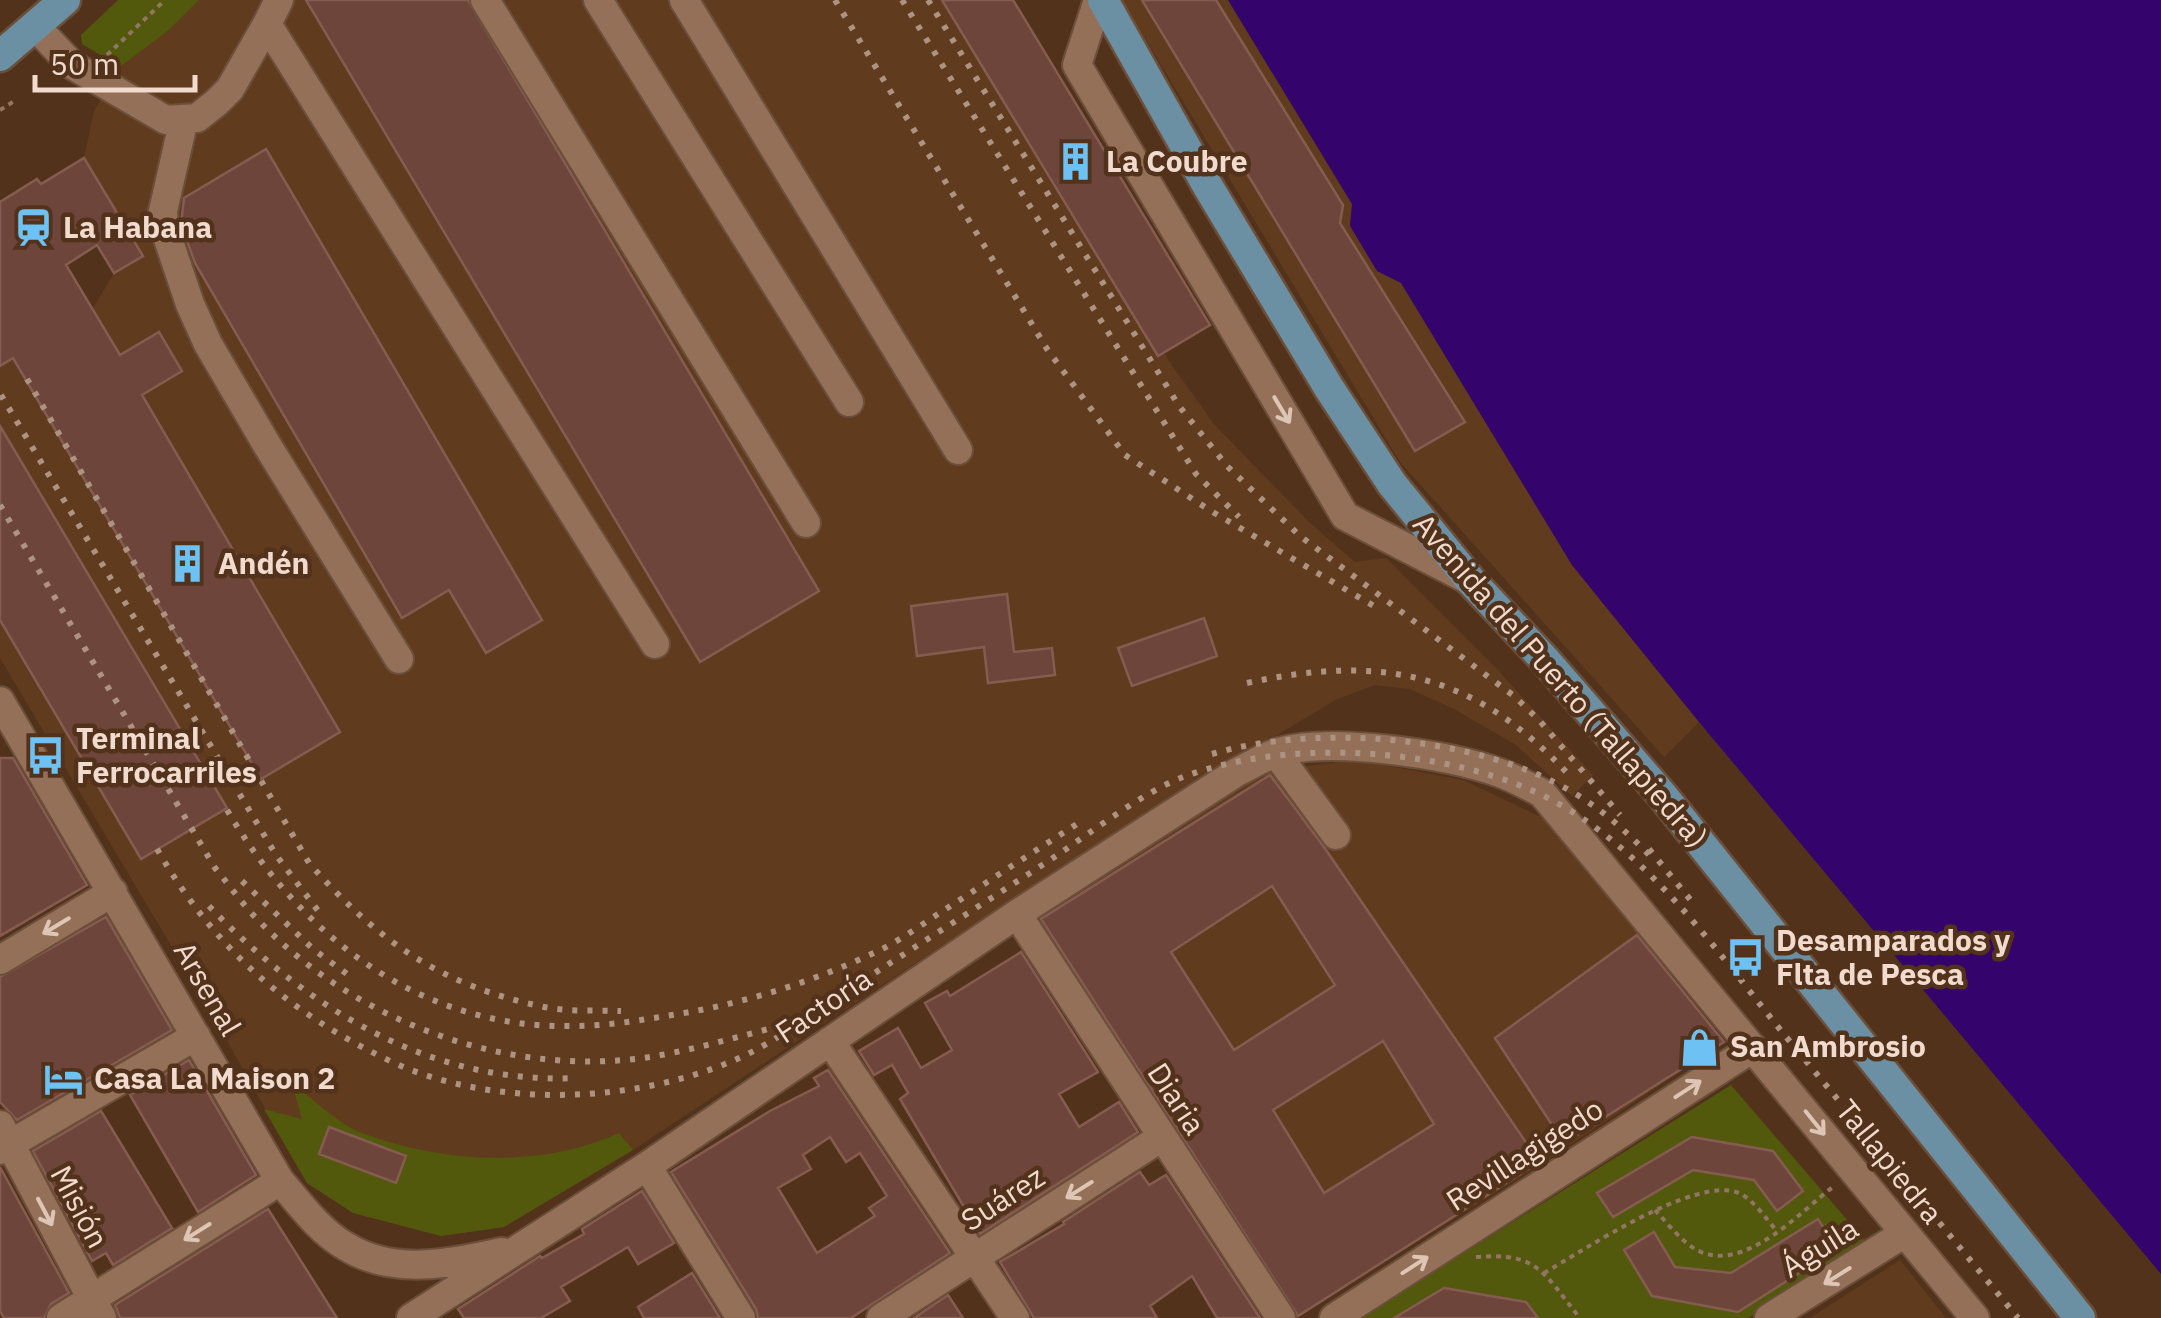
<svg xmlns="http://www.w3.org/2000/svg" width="2161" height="1318" font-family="'IBM Plex Sans',sans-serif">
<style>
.built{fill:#613b1e}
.green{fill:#52590c}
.water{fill:#34036b}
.building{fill:#6d453a;stroke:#865c51;stroke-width:2.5;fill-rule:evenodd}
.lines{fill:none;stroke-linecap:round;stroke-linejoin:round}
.minor-casing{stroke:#6b4f3b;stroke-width:32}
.major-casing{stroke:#6b4f3b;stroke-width:35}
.path{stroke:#927663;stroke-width:4;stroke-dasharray:5 5;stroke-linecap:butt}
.minor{stroke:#957058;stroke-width:28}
.major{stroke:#6c90a3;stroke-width:30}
.rail{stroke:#ad9382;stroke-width:6;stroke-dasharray:5 10;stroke-linecap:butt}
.oneway{stroke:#dec6b6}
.labels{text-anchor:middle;stroke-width:9;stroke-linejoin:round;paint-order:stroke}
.poi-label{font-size:30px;font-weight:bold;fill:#f0dbce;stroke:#53321b;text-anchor:start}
.street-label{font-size:30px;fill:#f0dbce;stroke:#53321b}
</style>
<rect width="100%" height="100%" fill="#53321b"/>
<path class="built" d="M199,0h750l224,367 41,57 96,99 45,39 31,-4 108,108 99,109 -21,21 -56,-51 -62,-36 -44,-20 -35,-4 -40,15 -276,168 -426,282 -129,77 -63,9 -88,-23 -46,-30 -94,-167 -213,-358v-292l92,-56 22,-37 28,-17 -58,-98 10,-47 26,-44 49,-37z
M1122,0h106l124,204 -2,22 51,57 171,282 127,157 -35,35 -264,-295z
M1356,760l107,20 82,39 180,223 -178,118 -248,155 -265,-402 237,-143z
M1900,1260l46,58h-136z"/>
<path class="green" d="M118,0h81l-30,30 -49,37 -38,-23 -1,-9z
M292,1084c22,15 46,40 70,49 81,30 178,36 257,0l14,17 -129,77 -63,9 -88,-23 -46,-30 -43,-74 38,10z
M1731,1085l136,158 -119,75h-388z"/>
<path class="water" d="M1228,0h933v1274l-462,-552 -127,-157 -171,-282 -24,-12 -27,-45 2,-22z"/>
<path class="building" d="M306,0h162l351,591 -119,71z
M942,0h71l197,325 -52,31z
M1142,0h74l127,205 -3,18 125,199 -50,29z
M266,149l276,471 -56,33 -37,-63 -47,28 -207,-355 -14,-39 3,-26z
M84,158l59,98 -29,17 -17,-28 -31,20 54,90 39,-23 23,39 -40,24 198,337 -79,47 -248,-421 -13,8v-164l37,-23 4,5z
M0,426l227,382 -86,51 -141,-239z
M1007,594l7,58 38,-4 3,27 -67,8 -4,-36 -67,9 -6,-50z
M1204,618l13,38 -85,30 -14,-38z
M0,758h13l74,127 -87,51z
M1270,775l54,72 212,310v7l-238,152 -257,-397zM1272,886l63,99 -101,65 -63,-98zM1383,1041l51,83 -110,69 -51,-83z
M106,917l66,113 -155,90 -17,-18v-125z
M1637,935l87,107 -160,101 -69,-105z
M1021,952l77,120 -39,22 20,33 40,-25 19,30 -158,102 -80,-135 8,-6 -16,-28 -18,10 -15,-24 39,-23 23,40 31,-18 -27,-47 22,-12 3,5z
M189,1060l67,115 -58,37 -68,-117z
M828,1070l122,183 -99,65h-93l-2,-9 -85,-137 99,-61 49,-25 -5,-8zM830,1137l16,25 14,-9 27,43 -18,12 6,8 -58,37 -39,-65 33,-19 -8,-14z
M101,1111l71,117 -59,37 -7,-12 -14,8 -59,-110z
M329,1127l77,29 -10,27 -77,-29z
M1692,1137l81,14 30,40 -26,20 -23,-31 -61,-10 -80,47 -16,-24z
M0,1167l69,126 -18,11 -7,14h-40l-4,-7z
M1140,1172l9,13 17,-10 94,143h-43l-25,-42 -42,30 7,12h-123l-34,-56 64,-38 -1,-2z
M642,1191l32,52 -36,21 -10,-17 -67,40 9,14 -29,17h-77l-6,-9 82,-53 2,2 42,-24 -2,-5z
M268,1209l69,109h-217l-5,-13z
M1818,1219l19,30 -99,63 -86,-16 -28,-46 30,-18 21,35 56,6z
M692,1273l28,45h-76l-6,-11z
M1444,1288l82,14 12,16h-144z
M948,1295l15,23h-49z"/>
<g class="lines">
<defs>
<path id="minor" d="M485,0l321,523
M598,0l251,402
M684,0l274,450
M1098,0l-21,65 268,451 126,65
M267,24l12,-24
M35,26l37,39 94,55 31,-2 20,-16 13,-13 37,-65 388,620
M184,119l-21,92 1,16 26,77 18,40 59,101 132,214
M0,701l280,480c20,23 40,51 67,66 48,29 104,16 155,5
M1276,753l60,82
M1017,914l264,404
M0,960l113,-68
M830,1041l185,277
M0,1125l102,193
M0,1150l196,-114
M647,1166l94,152
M61,1318l219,-137
M411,1318l236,-152 370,-252 220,-142c13,-6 28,-16 42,-20 53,-15 168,2 221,21 14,5 28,13 42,20l433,525
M881,1318l281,-181
M1334,1318l419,-270
M1769,1318l136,-85"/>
<path id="major" d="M1103,0l104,185 122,203 63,96 79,97 75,80 117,135 417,522
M0,56l65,-56"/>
</defs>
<use href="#minor" class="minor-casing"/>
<use href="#major" class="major-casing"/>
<path class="path" d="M107,55l58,-55
M0,110l16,-10
M1655,1210c14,15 28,34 46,42 46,19 99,-40 133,-66
M1476,1257c63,-5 67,16 104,61
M1544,1273c40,-23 152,-98 195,-80 14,6 27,26 38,38"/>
<use href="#minor" class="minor"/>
<use href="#major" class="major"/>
<path class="rail" d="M835,0l212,349 78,106 86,56 163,95
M902,0l294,474 43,43
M928,0l251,406 48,60 73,70 214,160 25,24 81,95
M27,379l282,484c69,78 130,122 235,144 24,5 52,3 77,4
M1,395l275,460 43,57
M0,505l215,363c15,18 28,37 44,53 98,102 250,157 391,136 42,-7 84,-19 126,-30
M1247,683c134,-29 227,-11 322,92
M1212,754c104,-31 268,-18 362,39 32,19 56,42 81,68
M227,810c75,127 194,220 348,216 30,0 61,-5 91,-10 74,-11 148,-34 216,-67 22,-11 43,-27 64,-40 44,-29 89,-58 134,-87
M157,849c57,99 130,163 233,212 102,48 245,43 347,-2 39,-17 80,-49 116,-72 68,-44 136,-87 203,-131 37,-25 86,-63 127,-79 101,-38 248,-30 348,13 112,49 185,162 261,254 75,91 151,183 226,274
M1649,849l44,54
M242,881l71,68 34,25
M209,906c98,102 221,179 368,172"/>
</g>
<defs><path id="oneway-shaft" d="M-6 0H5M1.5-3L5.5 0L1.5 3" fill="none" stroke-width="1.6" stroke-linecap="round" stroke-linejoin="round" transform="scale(2.5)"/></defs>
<g class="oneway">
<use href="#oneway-shaft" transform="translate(1282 410) rotate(59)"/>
<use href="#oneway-shaft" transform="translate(56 926) rotate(149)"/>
<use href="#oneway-shaft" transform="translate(1688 1089) rotate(-33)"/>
<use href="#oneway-shaft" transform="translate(1815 1123) rotate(51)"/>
<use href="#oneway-shaft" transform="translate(1079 1190) rotate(148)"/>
<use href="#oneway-shaft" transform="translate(45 1212) rotate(62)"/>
<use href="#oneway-shaft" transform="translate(197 1232) rotate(148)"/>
<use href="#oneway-shaft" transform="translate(1415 1265) rotate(-33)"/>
<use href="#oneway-shaft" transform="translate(1837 1276) rotate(148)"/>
</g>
<defs>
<symbol id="building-bare" viewBox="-9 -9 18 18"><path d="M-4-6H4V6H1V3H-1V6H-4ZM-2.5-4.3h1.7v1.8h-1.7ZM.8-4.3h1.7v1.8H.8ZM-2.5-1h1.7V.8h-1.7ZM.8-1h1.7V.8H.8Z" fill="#6dc2f3" stroke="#53321b" stroke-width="2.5" paint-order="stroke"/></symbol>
<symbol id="station-bare" viewBox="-9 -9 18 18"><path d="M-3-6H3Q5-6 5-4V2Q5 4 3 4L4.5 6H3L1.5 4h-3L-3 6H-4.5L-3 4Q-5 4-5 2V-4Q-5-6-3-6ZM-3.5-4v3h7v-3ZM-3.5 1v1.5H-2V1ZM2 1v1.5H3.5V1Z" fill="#6dc2f3" stroke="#53321b" stroke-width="2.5" paint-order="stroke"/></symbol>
<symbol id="bus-bare" viewBox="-9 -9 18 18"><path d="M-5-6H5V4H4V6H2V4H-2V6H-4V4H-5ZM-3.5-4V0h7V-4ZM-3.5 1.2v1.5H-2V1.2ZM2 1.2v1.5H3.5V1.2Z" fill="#6dc2f3" stroke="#53321b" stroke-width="2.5" paint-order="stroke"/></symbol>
<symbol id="shop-bare" viewBox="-9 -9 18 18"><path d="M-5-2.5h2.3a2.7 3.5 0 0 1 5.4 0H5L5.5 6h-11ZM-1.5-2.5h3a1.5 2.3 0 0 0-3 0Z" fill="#6dc2f3" stroke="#53321b" stroke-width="2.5" paint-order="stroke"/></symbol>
<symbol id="hotel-bare" viewBox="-9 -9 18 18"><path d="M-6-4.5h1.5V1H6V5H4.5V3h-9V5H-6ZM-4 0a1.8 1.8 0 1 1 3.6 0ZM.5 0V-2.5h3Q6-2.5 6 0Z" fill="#6dc2f3" stroke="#53321b" stroke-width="2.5" paint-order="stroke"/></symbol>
</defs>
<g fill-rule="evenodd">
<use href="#building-bare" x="1048" y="134" width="55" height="55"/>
<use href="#station-bare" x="6" y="200" width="55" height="55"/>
<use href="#building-bare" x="160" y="536" width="55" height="55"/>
<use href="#bus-bare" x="18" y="728" width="55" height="55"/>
<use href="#bus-bare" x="1718" y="930" width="55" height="55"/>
<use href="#shop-bare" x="1672" y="1020" width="55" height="55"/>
<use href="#hotel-bare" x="36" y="1052" width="55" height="55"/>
</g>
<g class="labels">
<g class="poi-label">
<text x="1106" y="172">La Coubre</text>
<text x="63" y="238">La Habana</text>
<text x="218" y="574">Andén</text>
<text x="76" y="749">Terminal<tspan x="76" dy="34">Ferrocarriles</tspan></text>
<text x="1776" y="951">Desamparados y<tspan x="1776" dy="34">Flta de Pesca</tspan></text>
<text x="1730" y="1057">San Ambrosio</text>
<text x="94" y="1089">Casa La Maison 2</text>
</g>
<g class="street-label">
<text transform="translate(1560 681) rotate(49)" y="10">Avenida del Puerto (Tallapiedra)</text>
<text transform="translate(207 989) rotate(60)" y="10">Arsenal</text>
<text transform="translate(824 1006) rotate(-34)" y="10">Factoría</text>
<text transform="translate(1176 1099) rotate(57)" y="10">Diaria</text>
<text transform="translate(1525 1155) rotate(-33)" y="10">Revillagigedo</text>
<text transform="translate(1889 1162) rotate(51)" y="10">Tallapiedra</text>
<text transform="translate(1003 1199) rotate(-33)" y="10">Suárez</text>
<text transform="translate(79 1207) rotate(62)" y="10">Misión</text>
<text transform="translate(1820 1248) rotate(-32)" y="10">Águila</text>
</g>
</g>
<path d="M35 75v15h160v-15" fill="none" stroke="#f0dbce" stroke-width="5"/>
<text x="50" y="75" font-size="30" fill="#f0dbce" stroke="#53321b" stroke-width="8" paint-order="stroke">50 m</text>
</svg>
